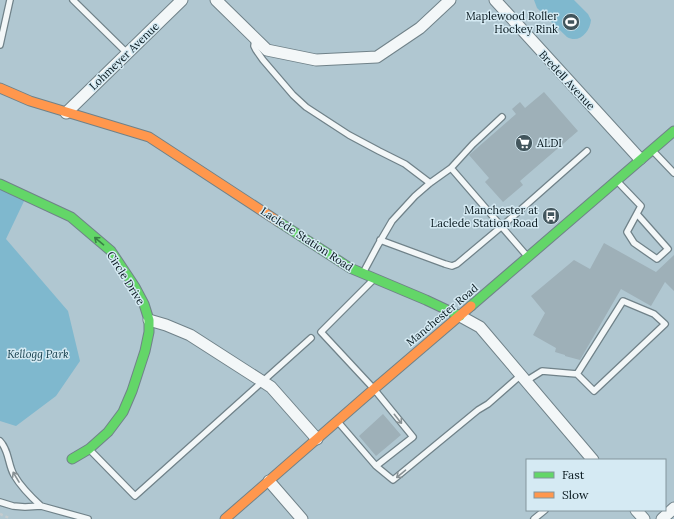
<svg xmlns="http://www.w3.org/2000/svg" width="674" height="519" font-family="Lora,serif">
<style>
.green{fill:#7fb8ce}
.building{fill:#9eb0b8}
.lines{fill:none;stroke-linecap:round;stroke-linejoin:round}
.lane-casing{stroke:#708289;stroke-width:8}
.street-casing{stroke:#708289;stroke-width:13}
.fast-casing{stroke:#708289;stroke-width:11}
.slow-casing{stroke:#708289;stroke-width:11}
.path{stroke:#c5cccf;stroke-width:2.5;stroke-dasharray:3 3;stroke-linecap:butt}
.lane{stroke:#f3f7f8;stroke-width:5.5}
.street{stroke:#f3f7f8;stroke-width:11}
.fast{stroke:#63d668;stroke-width:9}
.slow{stroke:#ff974d;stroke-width:9}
.oneway{stroke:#3a8046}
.oneway2{stroke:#899295}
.labels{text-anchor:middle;stroke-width:3;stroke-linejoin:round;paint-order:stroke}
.poi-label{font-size:11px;fill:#07171d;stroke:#d5eaf3;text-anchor:end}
.street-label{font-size:11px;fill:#07171d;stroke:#d5eaf3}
.park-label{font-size:11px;font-style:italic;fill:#113a48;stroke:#d5eaf3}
</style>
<rect width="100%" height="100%" fill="#b0c7d1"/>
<path class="green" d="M534,0h40l14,14 3,6c-1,12 -12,24 -24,17l-30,-29z
M0,188l25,11 -19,40 62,72 12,50 -24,35 -40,30 -16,-5z"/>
<path class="building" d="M544,92l34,39 -58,50 3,4 -20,17 -18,-20 4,-4 -20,-23 47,-41 -4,-5 8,-7 5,6z
M604,243l52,29 18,-17v36l-9,-9 -14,24 -30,-17 -41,71 -15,-4v-1l-10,-3 1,-4 -23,-13 12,-22 -14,-17 43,-36 16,9z
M383,414l18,21 -25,21 -17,-20z"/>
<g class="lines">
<defs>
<path id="lane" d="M73,0l54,53
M255,39l-1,7 2,4 7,10 30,35 13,12 43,28 30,16 26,13 25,19
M0,45l10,-45
M653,151l21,22
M451,168l22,-24 29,-27
M618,182l23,24 -14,26 7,11 23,16 11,-10 -31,-35
M380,240l65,24 7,2 5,-2 44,-37 86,-76
M363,273l15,-28 14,-24 23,-25 15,-13 21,-15 76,88
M526,381l16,-10 35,3 46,-73 31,13 11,10 -71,67 -17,-17
M339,423l37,43 37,-29 -39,-48 -53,-57 52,-52
M0,441c9,9 8,24 14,34 7,12 17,22 27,31
M89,449l46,47 176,-158
M376,466l17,14 85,-70 10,-6 33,-29
M0,502l13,4 12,1 16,-1 47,13
M534,519l11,-9"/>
<path id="street" d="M216,0l51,50 49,10 61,-3 43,-29 30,-28
M495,0l145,159
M66,113l116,-113
M460,316l20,11 113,133
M149,320l17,5 24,10 81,52 46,52
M269,481l33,38
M636,510l8,9
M662,519l12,-11"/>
<path id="fast" d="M0,184l71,33 40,34 24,36 9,17 5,16v12l-4,19 -13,40 -9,21 -15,20 -19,17 -17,10
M279,222l71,46 76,32 34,16
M471,306l203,-175"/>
<path id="slow" d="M0,88l30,13 119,36 130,85
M225,519l149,-130 97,-83"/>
</defs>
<use href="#lane" class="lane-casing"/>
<use href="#street" class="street-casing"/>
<use href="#fast" class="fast-casing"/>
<use href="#slow" class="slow-casing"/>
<path class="path" d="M0,514l11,5"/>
<use href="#lane" class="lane"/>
<use href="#street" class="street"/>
<use href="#fast" class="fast"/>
<use href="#slow" class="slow"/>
</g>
<defs><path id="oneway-shaft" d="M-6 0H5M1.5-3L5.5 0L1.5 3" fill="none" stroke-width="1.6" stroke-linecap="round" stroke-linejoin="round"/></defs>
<use class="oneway" href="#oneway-shaft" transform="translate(99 241) rotate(-140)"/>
<g class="oneway2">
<use href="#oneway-shaft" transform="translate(398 419) rotate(51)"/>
<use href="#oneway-shaft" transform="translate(401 474) rotate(140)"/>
<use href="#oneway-shaft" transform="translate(16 477) rotate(-121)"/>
</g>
<defs>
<symbol id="stadium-disc" viewBox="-11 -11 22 22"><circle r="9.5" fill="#42555c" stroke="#d5eaf3"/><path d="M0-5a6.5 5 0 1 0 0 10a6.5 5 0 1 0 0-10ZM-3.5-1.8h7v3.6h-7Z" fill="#fff"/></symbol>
<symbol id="supermarket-disc" viewBox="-11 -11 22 22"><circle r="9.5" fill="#42555c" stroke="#d5eaf3"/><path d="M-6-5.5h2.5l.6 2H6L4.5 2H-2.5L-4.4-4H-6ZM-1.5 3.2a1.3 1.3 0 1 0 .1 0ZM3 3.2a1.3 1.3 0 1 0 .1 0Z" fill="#fff"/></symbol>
<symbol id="bus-disc" viewBox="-11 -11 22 22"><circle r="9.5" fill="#42555c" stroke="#d5eaf3"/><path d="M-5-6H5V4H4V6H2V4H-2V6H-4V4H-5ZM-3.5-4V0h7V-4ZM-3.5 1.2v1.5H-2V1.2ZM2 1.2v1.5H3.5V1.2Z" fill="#fff"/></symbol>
</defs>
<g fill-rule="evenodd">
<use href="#stadium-disc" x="561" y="12" width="20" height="20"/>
<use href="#supermarket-disc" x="514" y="133" width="20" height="20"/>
<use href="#bus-disc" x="541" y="206" width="20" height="20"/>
</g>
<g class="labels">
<g class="poi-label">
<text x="558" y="20">Maplewood Roller<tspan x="558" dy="13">Hockey Rink</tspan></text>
<text x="537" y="147" text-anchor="start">ALDI</text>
<text x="538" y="214">Manchester at<tspan x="538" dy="13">Laclede Station Road</tspan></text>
</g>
<g class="street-label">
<text transform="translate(124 56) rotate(-44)" y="4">Lohmeyer Avenue</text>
<text transform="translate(567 80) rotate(47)" y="4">Bredell Avenue</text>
<text transform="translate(307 239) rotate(33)" y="4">Laclede Station Road</text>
<text transform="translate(126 278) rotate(58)" y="4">Circle Drive</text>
<text transform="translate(442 315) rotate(-40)" y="4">Manchester Road</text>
</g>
<g class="park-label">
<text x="38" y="358">Kellogg Park</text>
</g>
</g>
<rect x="526" y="459" width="140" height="52" fill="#d5eaf3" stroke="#83969d"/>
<rect x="534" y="472" width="20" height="6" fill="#63d668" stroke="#83969d"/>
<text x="562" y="479" font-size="12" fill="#07171d">Fast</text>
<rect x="534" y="492" width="20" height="6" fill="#ff974d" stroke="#83969d"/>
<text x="562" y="499" font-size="12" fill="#07171d">Slow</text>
</svg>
